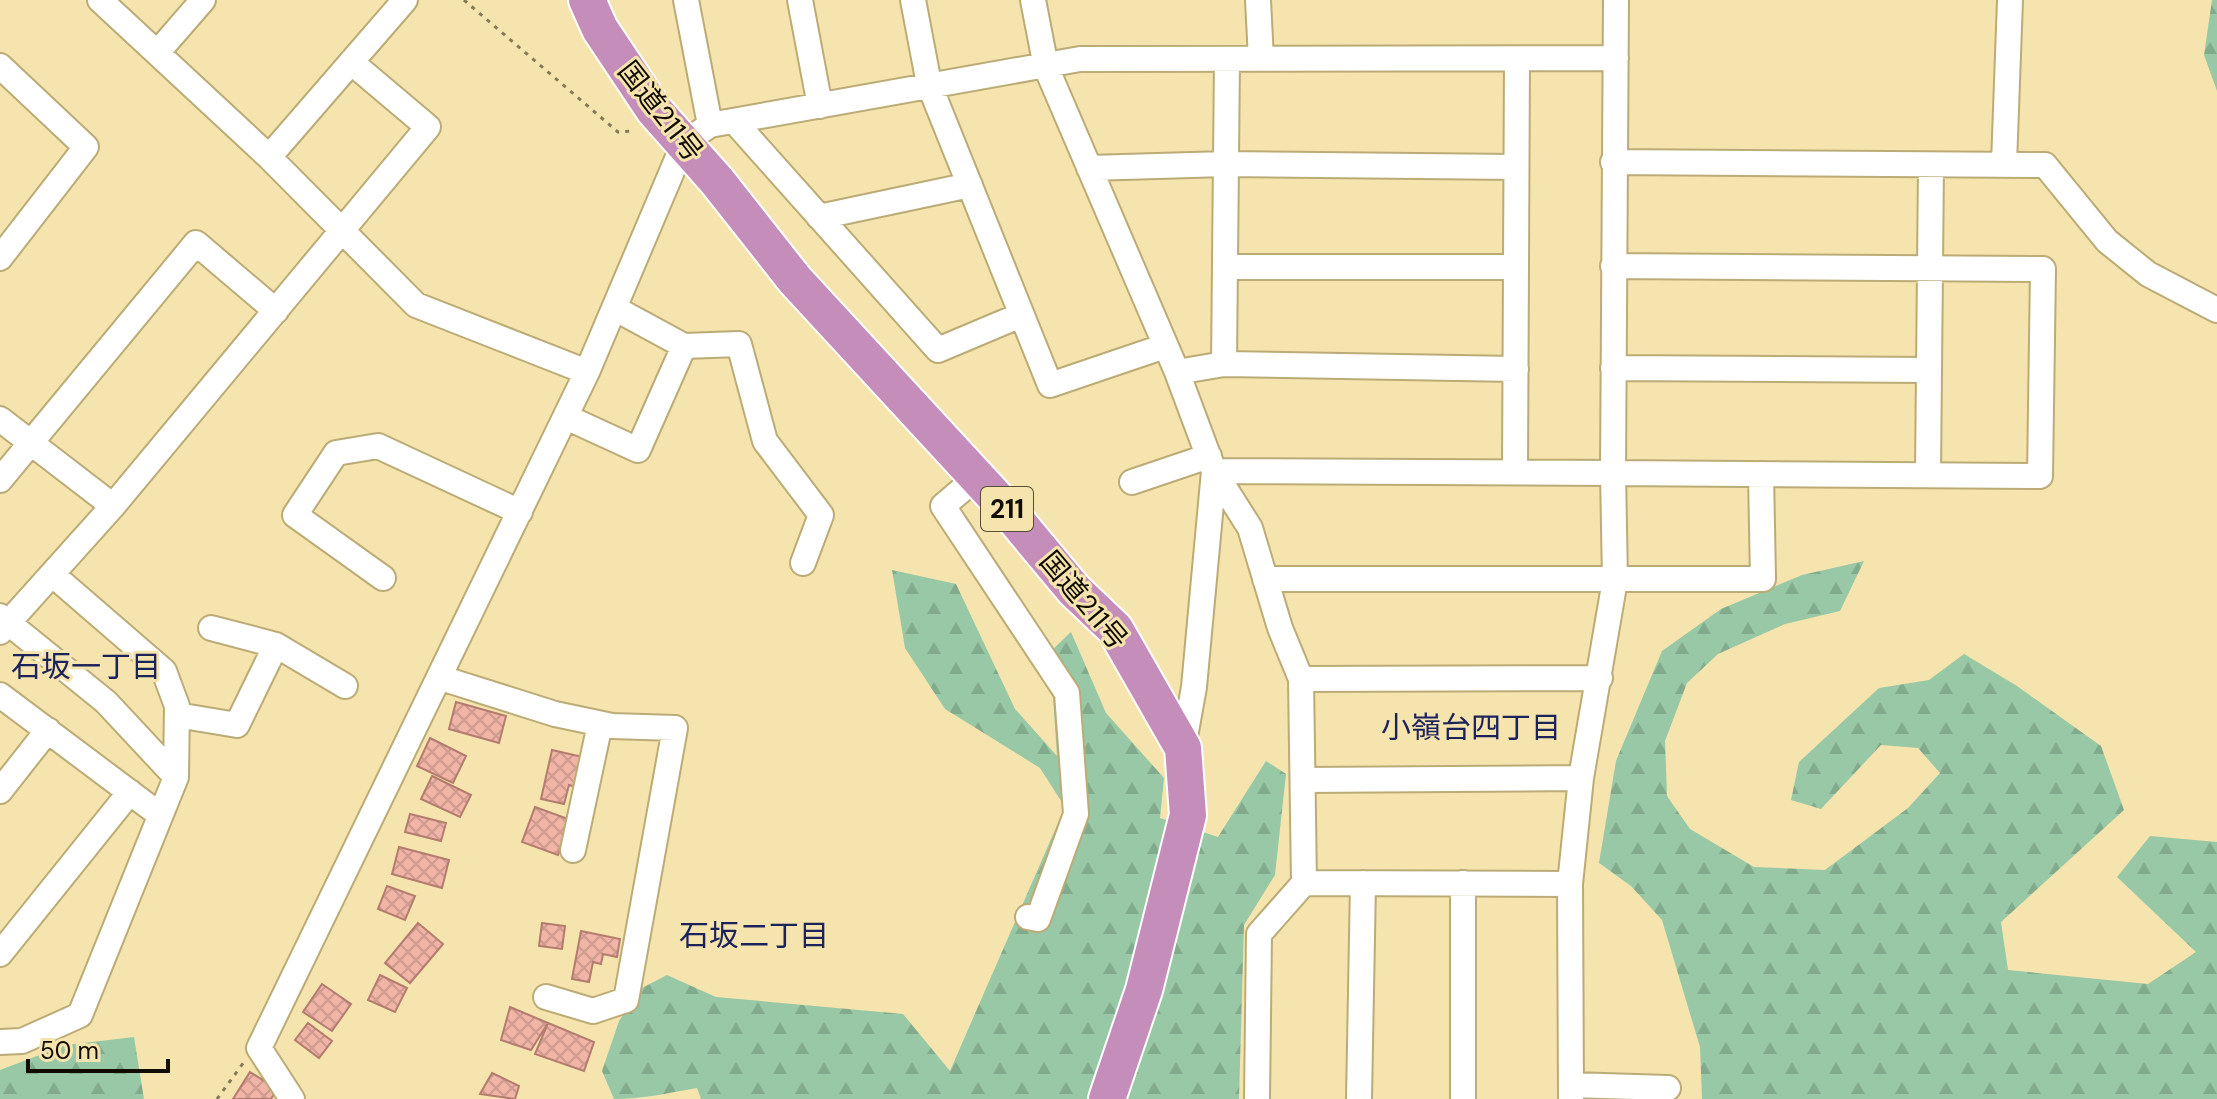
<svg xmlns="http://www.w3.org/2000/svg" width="2217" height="1099" font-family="'DM Sans','Noto Sans JP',sans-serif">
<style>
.forest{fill:url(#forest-firs)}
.building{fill:url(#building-cross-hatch);stroke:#b47c6f;stroke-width:2}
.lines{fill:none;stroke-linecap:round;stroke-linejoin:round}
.minor-casing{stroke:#bbab76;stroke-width:28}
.highway-casing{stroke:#fff;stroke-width:40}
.path{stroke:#857a58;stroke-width:3;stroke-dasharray:4 6;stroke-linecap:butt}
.minor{stroke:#fff;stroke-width:24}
.highway{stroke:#c58dba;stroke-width:36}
.labels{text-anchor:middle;stroke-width:6;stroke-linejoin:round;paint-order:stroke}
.shield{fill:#f5e4ad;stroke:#564d34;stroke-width:2}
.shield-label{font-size:26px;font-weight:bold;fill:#120c00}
.street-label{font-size:28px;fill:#120c00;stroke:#f5e4ad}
.neighbourhood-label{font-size:30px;fill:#1c225a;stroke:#f5e4ad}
</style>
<defs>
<pattern id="forest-firs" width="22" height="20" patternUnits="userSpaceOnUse" patternTransform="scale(2)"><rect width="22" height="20" fill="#98c8a6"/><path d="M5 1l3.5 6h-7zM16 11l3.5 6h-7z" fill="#82ab8d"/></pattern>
<pattern id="building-cross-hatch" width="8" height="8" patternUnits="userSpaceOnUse" patternTransform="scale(2)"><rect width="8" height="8" fill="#f1b5a7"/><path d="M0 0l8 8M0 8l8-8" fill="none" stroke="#ce9a8e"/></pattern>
</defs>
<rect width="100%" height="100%" fill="#f5e4ad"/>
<path class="forest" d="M2212,0h5v91l-13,-36z
M1864,561l-24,50 -55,13 -67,30 -31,29 -22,58 2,55 23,33 64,38 71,3 83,-62 32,-35 -22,-25 -37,-3 -60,64 -30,-9 8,-38 80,-74 50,-8 35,-26 53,32 84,60 23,64 -123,112 7,48 140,14 48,-32 -79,-75 33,-41 67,6v257h-515l-2,-52 -38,-127 -31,-34 -32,-23 17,-102 46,-110 59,-42 81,-34z
M892,570l64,14 59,125 42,47 -7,-104 21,-20 35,81 58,65 -4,40 58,19 48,-76 20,13 -11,101 -31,50 -5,174h-538l-4,-11c-29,5 -54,11 -83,11l-12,-28 17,-50 23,-33 25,-13 49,22 187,17 47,57 115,-264 -25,-39 -95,-59 -40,-61z
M134,1037l10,62h-144v-29l66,-25z"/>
<path class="building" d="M456,702l50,14 -7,27 -50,-14z
M430,738l36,18 -13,27 -36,-17z
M552,750l35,8 -7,30 -11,-3 -5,19 -23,-5z
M432,776l39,19 -11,22 -39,-18z
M535,807l36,13 -13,35 -36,-13z
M410,814l36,9 -5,18 -36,-9z
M399,847l50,13 -7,28 -50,-14z
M387,886l28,10 -10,24 -27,-11z
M418,923l25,21 -33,39 -25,-20z
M542,923l23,3 -3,23 -23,-3z
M581,931l39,8 -3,18 -14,-3 -2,10 -8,-2 -4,20 -17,-3z
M380,975l27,13 -12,24 -27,-12z
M322,984l29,20 -19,27 -29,-19z
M510,1007l38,16 -17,27 -30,-10z
M308,1023l24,18 -13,17 -24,-18z
M548,1023l46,19 -10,29 -49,-17z
M250,1072l27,17 -6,10h-38z
M492,1073l27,13 -4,13 -35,-5z"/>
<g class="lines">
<defs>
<path id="minor" d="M100,0l169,157 147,148 171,67
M686,0l24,125
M800,0l20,106
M913,0l16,84 121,301 115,-39
M1033,0l13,67 131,305 37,99 -20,216 -11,61
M1258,0l3,59
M157,53l46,-53
M0,66l86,81 -86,111
M734,121l204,229 83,-35
M269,157l136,-157
M1613,162l432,3 62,76 41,33 69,36
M2004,164l6,-164
M1089,168l137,-4 290,3
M819,217l151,-32
M1225,267h291
M684,346l55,-2 26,97 56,74 -18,48
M1224,364l3,-305
M1613,368l316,2
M1177,372l47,-8 292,5
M566,417l72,33 46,-104 -70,-38
M0,419l113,87
M1214,471l399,2 3,-473
M1214,471l36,57 30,100 21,51 3,204 -45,51 -2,165
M1515,471l2,-411
M1928,474l3,-309
M977,477l-34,29 124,187 9,121 -38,105 -10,-2
M0,480l196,-237 80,68
M1132,482l77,-26
M383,578l-88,-63 41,-62 42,-7 142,66
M1265,579h498l-2,-105
M0,616l106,86 70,75
M211,628l65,17
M0,632l113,-126 315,-379 -77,-65
M441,678l114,36 57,12 63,2 -49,272 -33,11 -47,-14
M1301,679l299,-1
M0,695l160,120
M177,715l60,10 39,-80 69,41
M1303,780l278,-2
M0,791l48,-61
M573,850l27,-126
M1304,883l266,1
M0,954l130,-162
M0,1042l22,-1 58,-26 96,-238 1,-71 -13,-35 -111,-96
M1571,1085l97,3
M292,1099l-33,-51 328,-676 97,-229 26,-18 370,-66 536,-1
M1359,1099l4,-216
M1463,1099v-216
M1571,1099l-1,-215 11,-106 34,-198 -2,-107 427,3 3,-207 -430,-3"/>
<path id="highway" d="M587,0l13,29 54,81 63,71 78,99 215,233 64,77 41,39 68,119 5,67 -44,175 -37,109"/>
</defs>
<use href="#minor" class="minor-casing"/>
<use href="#highway" class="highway-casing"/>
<path class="path" d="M464,0l154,132 17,-1
M217,1099l27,-37"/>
<use href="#minor" class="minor"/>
<use href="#highway" class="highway"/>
</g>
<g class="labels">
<rect class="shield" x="981" y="487" width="52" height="44" rx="6"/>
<g class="shield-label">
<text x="1007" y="518">211</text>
</g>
<g class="street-label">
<text transform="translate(661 111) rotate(52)" y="10">国道211号</text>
<text transform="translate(1084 600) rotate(50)" y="10">国道211号</text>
</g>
<g class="neighbourhood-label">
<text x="86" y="677">石坂一丁目</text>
<text x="1471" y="738">小嶺台四丁目</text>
<text x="754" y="946">石坂二丁目</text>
</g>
</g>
<path d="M28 1059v12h140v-12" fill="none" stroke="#120c00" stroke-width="4"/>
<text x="40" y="1059" font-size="24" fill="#120c00" stroke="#f5e4ad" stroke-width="6" paint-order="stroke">50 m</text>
</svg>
